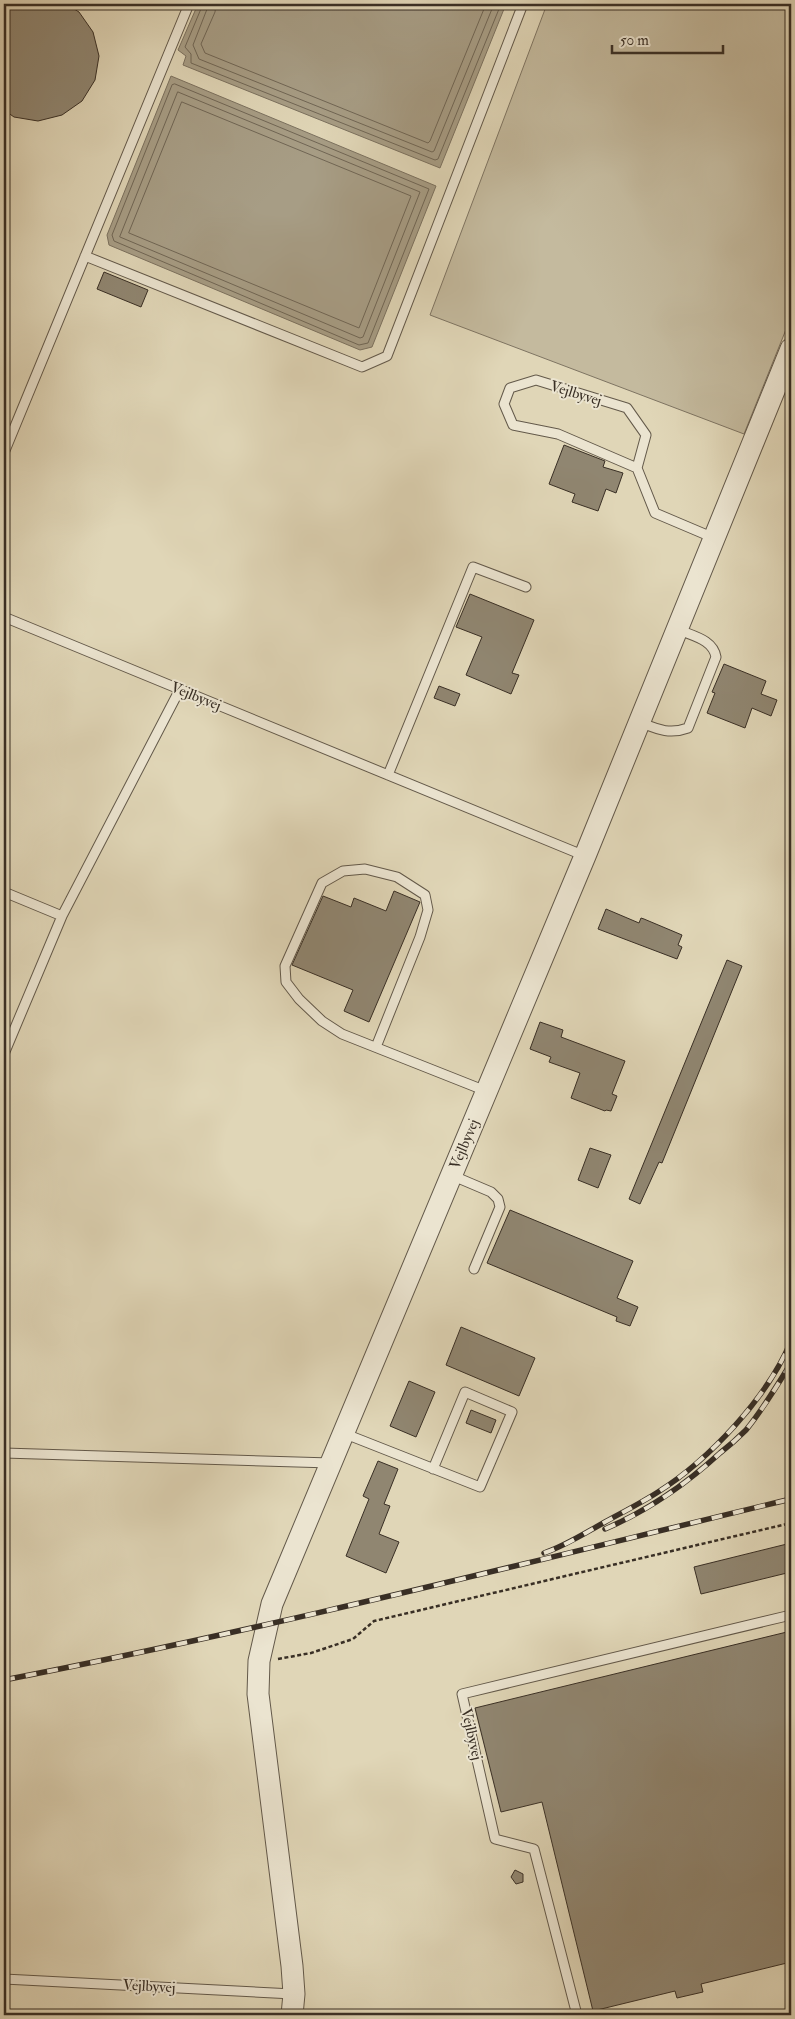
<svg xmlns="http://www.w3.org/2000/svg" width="795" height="2019" font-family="'IM FELL Double Pica',serif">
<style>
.green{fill:#c4ba9e;stroke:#7e7462}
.water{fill:#a79d85;stroke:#7b715f}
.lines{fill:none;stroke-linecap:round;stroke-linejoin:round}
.shore{stroke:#706655;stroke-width:1}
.building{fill:#908671;stroke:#392f25}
.service-casing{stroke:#63594a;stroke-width:11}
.tertiary-casing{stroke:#63594a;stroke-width:23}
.path{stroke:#392f25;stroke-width:2.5;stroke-dasharray:4 2.5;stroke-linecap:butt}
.service{stroke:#ebe4d0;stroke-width:9}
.tertiary{stroke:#ebe4d0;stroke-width:21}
.rail-casing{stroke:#392f25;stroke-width:5.5}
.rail{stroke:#ebe4d0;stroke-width:4;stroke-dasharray:11;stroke-linecap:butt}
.labels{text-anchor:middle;stroke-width:4;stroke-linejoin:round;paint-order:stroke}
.street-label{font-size:15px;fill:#392f25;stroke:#ebe4d0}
</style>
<rect width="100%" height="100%" fill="#e0d6b7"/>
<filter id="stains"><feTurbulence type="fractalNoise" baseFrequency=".004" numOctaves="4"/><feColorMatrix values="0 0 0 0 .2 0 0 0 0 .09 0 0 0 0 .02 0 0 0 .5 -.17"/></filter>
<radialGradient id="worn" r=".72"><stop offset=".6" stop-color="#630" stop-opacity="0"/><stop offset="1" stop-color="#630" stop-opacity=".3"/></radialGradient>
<path class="green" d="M547,4h244v313l-47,117 -314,-119z"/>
<path class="water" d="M198,4h308l-66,164 -257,-103 3,-9 -8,-6z
M171,76l265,110 -64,161 -12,3 -251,-105 -2,-10z"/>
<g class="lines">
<path class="shore" d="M203,4l-18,43 6,7v9l244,97 3,-1 63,-155
M209,4l-16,41 6,14 233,93 2,-1 60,-147
M216,4l-1,8 -14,32 4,9 223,90 2,-2 56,-137
M175,84l254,105 -61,154 -9,2 -245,-104 -2,-6 60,-150z
M178,92l242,100 -57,145 -3,1 -240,-101z
M182,102l229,94 -52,132 -230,-95z"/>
</g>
<path class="building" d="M4,4h62l13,8 14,20 6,24 -4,24 -13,21 -20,14 -24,6 -24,-4 -10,-7z
M104,272l44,18 -7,17 -44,-18z
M564,445l41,16 -2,6 20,6 -7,20 -10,-4 -8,22 -26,-9 3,-8 -26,-10z
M470,594l64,26 -22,53 7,2 -8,19 -45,-19 16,-38 -26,-10z
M724,664l42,17 -5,13 16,6 -6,16 -19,-8 -7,20 -38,-15 8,-20 -3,-1z
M439,686l21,8 -5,12 -21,-8z
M394,891l26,11 -51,120 -25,-11 9,-21 -61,-25 31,-69 28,11 3,-9 32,13z
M606,909l33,14 2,-5 3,1 38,16 -4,10 4,2 -5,12 -79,-30z
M727,960l15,6 -80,197 -3,-1 -19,42 -11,-5z
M540,1022l23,8 -2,7 64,24 -13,33 5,2 -6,15 -5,-1 -1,1 -34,-13 9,-25 -31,-11 2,-5 -21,-8z
M590,1148l21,7 -13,33 -20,-8z
M510,1210l123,51 -16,37 21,9 -8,19 -14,-5 1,-4 -130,-54z
M461,1327l74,31 -16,38 -73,-31z
M409,1381l26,11 -19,45 -26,-11z
M471,1410l25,10 -5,13 -25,-10z
M378,1461l20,8 -14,35 6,2 -11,28 20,8 -13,31 -40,-17 23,-57 -6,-3z
M791,1543v29l-90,22 -7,-27z
M791,1631v331l-90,22 2,8 -26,6 -2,-7 -82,20 -51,-209 -41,10 -26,-104z
M515,1870l8,4v8l-7,2 -5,-7z"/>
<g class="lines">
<defs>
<path id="service" d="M85,256l277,111 25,-11 136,-352
M4,453l185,-449
M637,468l9,-33 -19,-27 -91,-28 -26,8 -6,16 9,21 45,9 79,34 18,45 59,25
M4,617l581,239
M639,722c18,7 30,13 49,6l28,-71c-3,-18 -24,-21 -39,-28
M388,775l85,-208 53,20
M4,892l58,24
M376,1047l44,-110 8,-27 -3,-15 -28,-18 -32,-8 -22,2 -21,12 -37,83 1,16 13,17 23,22 20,13 144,57
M4,1054l58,-138 118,-227
M451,1175l40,17 7,7 2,8 -26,62
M343,1433l137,54 32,-75 -47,-20 -32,77
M4,1453l327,10
M4,1979l289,15
M577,2015l-43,-166 -39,-10 -33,-145 329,-79"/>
<path id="tertiary" d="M292,2015l2,-21 -2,-28 -34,-272 1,-33 13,-57 313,-748 206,-507"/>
</defs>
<use href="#service" class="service-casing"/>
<use href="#tertiary" class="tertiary-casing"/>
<path class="path" d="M278,1659l33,-6 42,-14 21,-18 417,-98"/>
<use href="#service" class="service"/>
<use href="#tertiary" class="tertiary"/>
<defs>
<path id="rail" d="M605,1529c44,-19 80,-44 115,-76 9,-7 18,-15 26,-23 17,-21 31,-44 45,-67
M544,1553c21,-7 41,-20 61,-31 18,-10 36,-19 53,-30 51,-32 110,-95 133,-151
M4,1680c264,-51 525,-118 787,-181"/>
</defs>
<use href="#rail" class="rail-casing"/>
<use href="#rail" class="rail"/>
</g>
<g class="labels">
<g class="street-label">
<text transform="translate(576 393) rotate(17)" y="5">Vejlbyvej</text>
<text transform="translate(196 696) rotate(22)" y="5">Vejlbyvej</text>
<text transform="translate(464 1144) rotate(-67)" y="5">Vejlbyvej</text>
<text transform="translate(472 1734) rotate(77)" y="5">Vejlbyvej</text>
<text transform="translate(149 1986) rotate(3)" y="5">Vejlbyvej</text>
</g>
</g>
<rect width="795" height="2019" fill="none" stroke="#e0d6b7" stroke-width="20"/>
<rect x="5" y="5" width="785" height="2009" fill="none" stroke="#392f25" stroke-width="2.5"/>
<rect x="10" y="10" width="775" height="1999" fill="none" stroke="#392f25"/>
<path d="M612 45v8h111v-8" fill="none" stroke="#392f25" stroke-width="2.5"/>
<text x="620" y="45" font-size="15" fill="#392f25" stroke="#ebe4d0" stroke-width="4" paint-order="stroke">50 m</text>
<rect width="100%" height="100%" filter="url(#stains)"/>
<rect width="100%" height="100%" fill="url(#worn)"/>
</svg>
